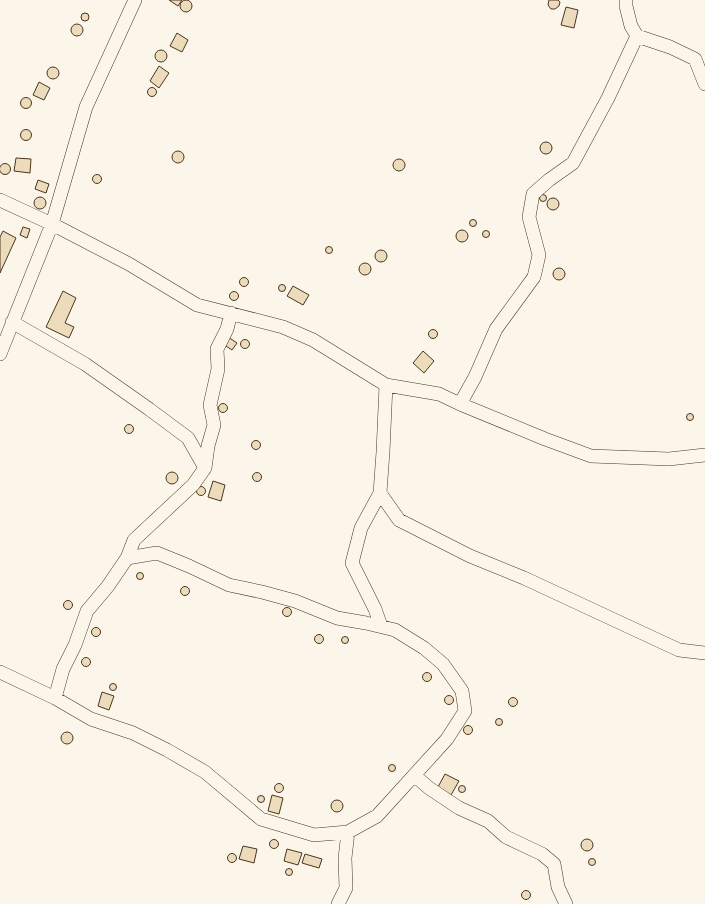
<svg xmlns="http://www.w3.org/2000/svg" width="705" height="904" font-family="Karla,sans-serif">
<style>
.building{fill:#ecdcbc;stroke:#4a3520}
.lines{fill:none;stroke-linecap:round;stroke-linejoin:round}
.minor-casing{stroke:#4a3520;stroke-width:14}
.minor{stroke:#fbf6e9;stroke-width:13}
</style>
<rect width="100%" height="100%" fill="#fbf6e9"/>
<path class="building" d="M169,0h13l-4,6z
M549,0h9l2,2 -1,4 -4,3h-4l-3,-4z
M180 6a6 6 0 1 1 12 0a6 6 0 1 1-12 0Z
M566,7l12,3 -4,18 -13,-3z
M81 17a4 4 0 1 1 8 0a4 4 0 1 1-8 0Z
M71 30a6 6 0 1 1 12 0a6 6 0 1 1-12 0Z
M177,33l11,7 -6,12 -12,-6z
M155 56a6 6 0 1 1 12 0a6 6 0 1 1-12 0Z
M159,66l10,7 -10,15 -9,-7z
M47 73a6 6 0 1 1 12 0a6 6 0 1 1-12 0Z
M39,82l11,6 -6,12 -11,-5z
M147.5 92a4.5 4.5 0 1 1 9 0a4.5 4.5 0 1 1-9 0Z
M20.5 103a5.5 5.5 0 1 1 11 0a5.5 5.5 0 1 1-11 0Z
M20.5 135a5.5 5.5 0 1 1 11 0a5.5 5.5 0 1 1-11 0Z
M540 148a6 6 0 1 1 12 0a6 6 0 1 1-12 0Z
M172 157a6 6 0 1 1 12 0a6 6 0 1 1-12 0Z
M16,158l15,1 -1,14 -16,-2z
M393 165a6 6 0 1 1 12 0a6 6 0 1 1-12 0Z
M-0.5 169a5.5 5.5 0 1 1 11 0a5.5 5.5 0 1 1-11 0Z
M92.5 179a4.5 4.5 0 1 1 9 0a4.5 4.5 0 1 1-9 0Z
M38,180l11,4 -3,9 -11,-4z
M539.5 198a3.5 3.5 0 1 1 7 0a3.5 3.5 0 1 1-7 0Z
M34 203a6 6 0 1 1 12 0a6 6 0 1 1-12 0Z
M547 204a6 6 0 1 1 12 0a6 6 0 1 1-12 0Z
M469.5 223a3.5 3.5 0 1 1 7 0a3.5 3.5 0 1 1-7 0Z
M23,227l7,2 -3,9 -7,-3z
M456 236a6 6 0 1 1 12 0a6 6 0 1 1-12 0Z
M482.5 234a3.5 3.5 0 1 1 7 0a3.5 3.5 0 1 1-7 0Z
M3,231l13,7 -16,35v-36z
M325.5 250a3.5 3.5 0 1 1 7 0a3.5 3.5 0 1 1-7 0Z
M375 256a6 6 0 1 1 12 0a6 6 0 1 1-12 0Z
M359 269a6 6 0 1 1 12 0a6 6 0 1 1-12 0Z
M553 274a6 6 0 1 1 12 0a6 6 0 1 1-12 0Z
M239.5 282a4.5 4.5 0 1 1 9 0a4.5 4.5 0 1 1-9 0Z
M278.5 288a3.5 3.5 0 1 1 7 0a3.5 3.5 0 1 1-7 0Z
M293,286l16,9 -6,10 -16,-9z
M63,291l13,7 -11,25 9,4 -5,11 -23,-11z
M229.5 296a4.5 4.5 0 1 1 9 0a4.5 4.5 0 1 1-9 0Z
M428.5 334a4.5 4.5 0 1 1 9 0a4.5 4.5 0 1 1-9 0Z
M228,337l9,6 -5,7 -9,-6z
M240.5 344a4.5 4.5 0 1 1 9 0a4.5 4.5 0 1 1-9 0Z
M423,351l11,10 -10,12 -11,-10z
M218.5 408a4.5 4.5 0 1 1 9 0a4.5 4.5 0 1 1-9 0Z
M686.5 417a3.5 3.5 0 1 1 7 0a3.5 3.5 0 1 1-7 0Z
M124.5 429a4.5 4.5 0 1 1 9 0a4.5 4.5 0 1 1-9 0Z
M251.5 445a4.5 4.5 0 1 1 9 0a4.5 4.5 0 1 1-9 0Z
M166 478a6 6 0 1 1 12 0a6 6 0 1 1-12 0Z
M252.5 477a4.5 4.5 0 1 1 9 0a4.5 4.5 0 1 1-9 0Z
M213,481l12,4 -4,16 -13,-4z
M196.5 491a4.5 4.5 0 1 1 9 0a4.5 4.5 0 1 1-9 0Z
M136.5 576a3.5 3.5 0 1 1 7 0a3.5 3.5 0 1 1-7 0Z
M180.5 591a4.5 4.5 0 1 1 9 0a4.5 4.5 0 1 1-9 0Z
M63.5 605a4.5 4.5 0 1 1 9 0a4.5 4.5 0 1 1-9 0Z
M282.5 612a4.5 4.5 0 1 1 9 0a4.5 4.5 0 1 1-9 0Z
M91.5 632a4.5 4.5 0 1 1 9 0a4.5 4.5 0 1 1-9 0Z
M314.5 639a4.5 4.5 0 1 1 9 0a4.5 4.5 0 1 1-9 0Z
M341.5 640a3.5 3.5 0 1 1 7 0a3.5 3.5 0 1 1-7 0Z
M81.5 662a4.5 4.5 0 1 1 9 0a4.5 4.5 0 1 1-9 0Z
M422.5 677a4.5 4.5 0 1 1 9 0a4.5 4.5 0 1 1-9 0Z
M109.5 687a3.5 3.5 0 1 1 7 0a3.5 3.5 0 1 1-7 0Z
M102,692l12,4 -5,14 -11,-4z
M444.5 700a4.5 4.5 0 1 1 9 0a4.5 4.5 0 1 1-9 0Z
M508.5 702a4.5 4.5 0 1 1 9 0a4.5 4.5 0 1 1-9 0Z
M495.5 722a3.5 3.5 0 1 1 7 0a3.5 3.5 0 1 1-7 0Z
M463.5 730a4.5 4.5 0 1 1 9 0a4.5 4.5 0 1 1-9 0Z
M61 738a6 6 0 1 1 12 0a6 6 0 1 1-12 0Z
M388.5 768a3.5 3.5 0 1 1 7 0a3.5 3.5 0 1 1-7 0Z
M445,774l14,7 -8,14 -13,-8z
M274.5 788a4.5 4.5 0 1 1 9 0a4.5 4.5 0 1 1-9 0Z
M458.5 789a3.5 3.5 0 1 1 7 0a3.5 3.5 0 1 1-7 0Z
M272,795l11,3 -4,16 -11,-3z
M257.5 799a3.5 3.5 0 1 1 7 0a3.5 3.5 0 1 1-7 0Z
M331 806a6 6 0 1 1 12 0a6 6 0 1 1-12 0Z
M581 845a6 6 0 1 1 12 0a6 6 0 1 1-12 0Z
M269.5 844a4.5 4.5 0 1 1 9 0a4.5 4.5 0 1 1-9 0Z
M243,846l14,3 -3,14 -15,-4z
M287,849l15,4 -4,12 -14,-4z
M227.5 858a4.5 4.5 0 1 1 9 0a4.5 4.5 0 1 1-9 0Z
M305,854l17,5 -3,9 -17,-5z
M588.5 862a3.5 3.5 0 1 1 7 0a3.5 3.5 0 1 1-7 0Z
M285.5 872a3.5 3.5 0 1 1 7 0a3.5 3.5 0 1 1-7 0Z
M521.5 895a4.5 4.5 0 1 1 9 0a4.5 4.5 0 1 1-9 0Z"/>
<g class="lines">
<defs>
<path id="minor" d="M626,0v6l5,20 6,10 33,11 25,12 10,25
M0,200l52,24 77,40 68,41 86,22 30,13 73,45 53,9 21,10 85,35 46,17 78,3 36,-4
M12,322l73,42 64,45 39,29 17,30
M0,354l52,-130 34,-117 49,-107
M386,385l-3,67 -3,41 19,27 71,36 54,22 155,72 26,3
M460,404l15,-27 21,-48 38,-52 5,-22 -10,-38 4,-23 16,-14 24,-17 35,-65 29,-62
M380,493l-19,35 -9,35 23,46 6,17
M127,558l7,-18 59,-55 12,-17 3,-22 6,-21 -4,-20 8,-36 -1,-20 10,-20 4,-16
M0,672l55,26 36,21 42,14 34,17 38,22 56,47 53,16 34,-3 29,-16 70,-77 18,-28 -3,-20 -19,-27 -19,-16 -29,-18 -29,-7 -29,-5 -42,-17 -33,-9 -33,-7 -40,-19 -32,-13 -30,5 -19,28 -21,25 -12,34 -12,24 -8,29
M414,775l15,13 30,20 29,13 18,16 36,17 12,10 4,23 8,17
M338,904l8,-16 -1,-30 3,-26"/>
</defs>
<use href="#minor" class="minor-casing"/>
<use href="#minor" class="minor"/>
</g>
</svg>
